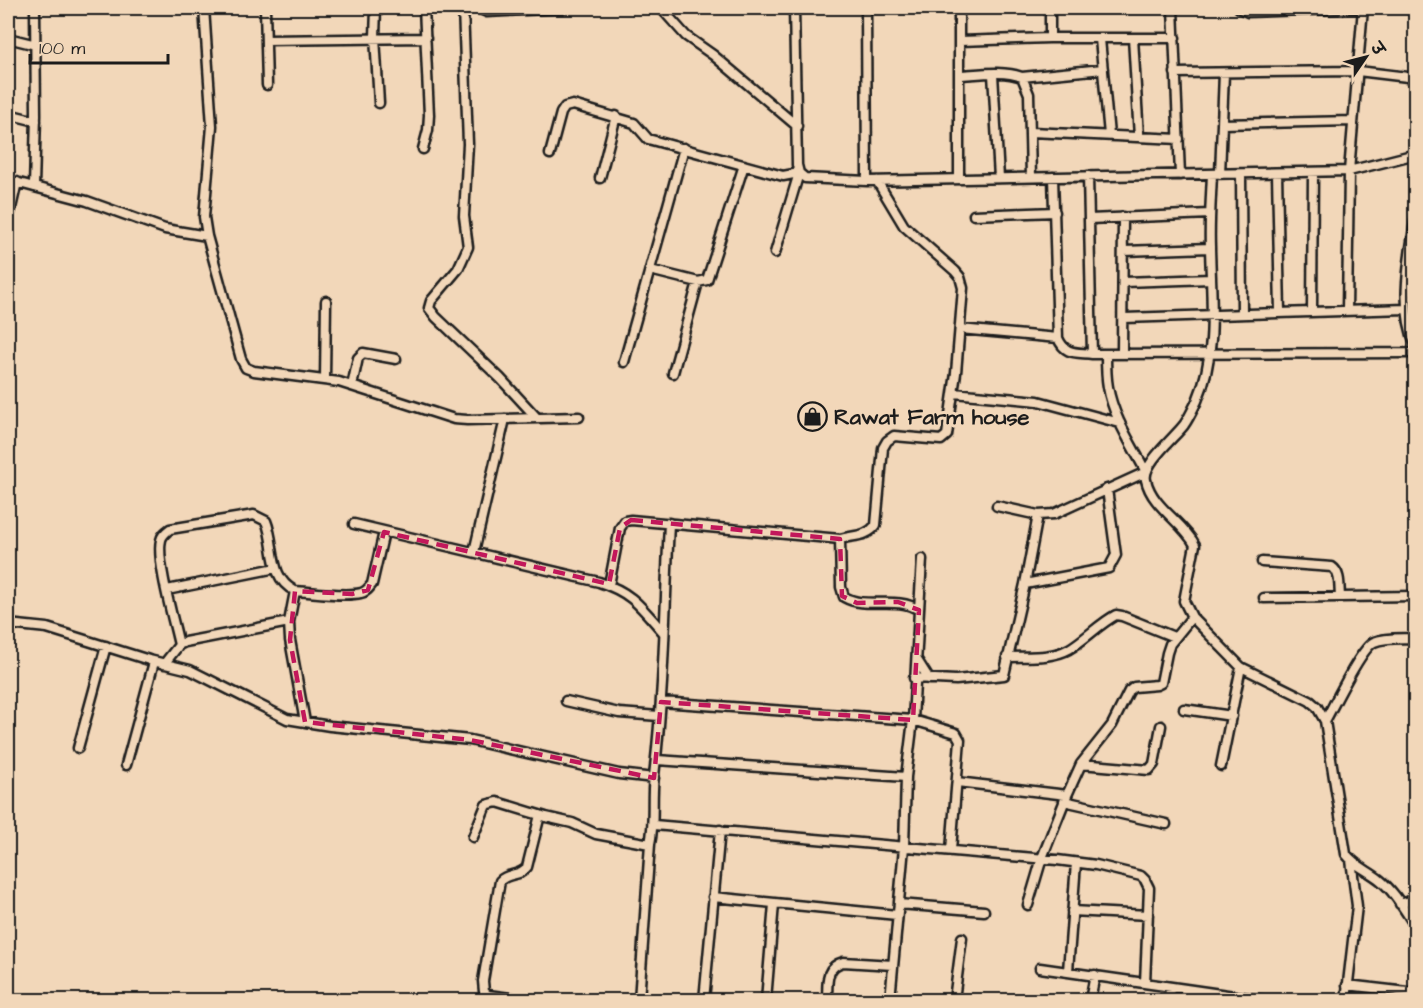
<svg xmlns="http://www.w3.org/2000/svg" width="1423" height="1008" font-family="'Architects Daughter','Playpen Sans Deva',sans-serif">
<style>
.lines{fill:none;stroke-linecap:round;stroke-linejoin:round}
.street-casing{stroke:#1c1c1c;stroke-width:13}
.street{stroke:#f2d7b9;stroke-width:8}
.marked{fill:none;stroke:#c2185b;stroke-width:4.5;stroke-dasharray:12 8;stroke-linejoin:round}
.labels{text-anchor:middle;stroke-width:6;stroke-linejoin:round;paint-order:stroke}
.poi-label{font-size:22px;font-weight:bold;fill:#1c1c1c;stroke:#f2d7b9;text-anchor:start}
</style>
<rect width="100%" height="100%" fill="#f2d7b9"/>
<filter id="ink" filterUnits="userSpaceOnUse"><feTurbulence type="fractalNoise" baseFrequency=".0167" numOctaves="2"/><feDisplacementMap in="SourceGraphic" scale="12" xChannelSelector="R" yChannelSelector="G"/><feConvolveMatrix kernelMatrix="1 2 1 2 8 2 1 2 1" color-interpolation-filters="sRGB"/></filter>
<g filter="url(#ink)">
<g class="lines">
<defs>
<path id="street" d="M204,8l8,118 -8,91 3,19 34,123 5,9 8,3 85,11 115,37 13,1 112,-3
M265,8l2,77
M376,8l-1,29 4,66
M463,8l5,136 -4,72 4,31 -10,22 -27,32 -2,7 7,9 64,61 37,40
M478,8l9,4 77,-4
M661,8l25,28 27,19 84,71
M794,8l3,157 2,8 6,5 62,3 482,-10 67,-17
M866,8l1,173
M1173,8l7,167
M1239,8l9,4 115,-4
M8,38l28,7
M1050,38v-30
M1133,38l6,99
M1100,39l9,96
M266,40l160,-2
M960,41l90,-3h125
M1175,73l183,-2 58,7
M993,74l6,104
M960,75c19,-1 43,-5 62,2l7,17 2,83
M1022,77l81,-8
M8,114l28,7
M1222,124l131,-3
M1031,132l148,7
M423,149l5,-19 1,-15 -5,-107
M550,154l11,-41 4,-6 8,-2 61,18 14,16 135,37 16,-3 -24,80
M1277,173l3,139
M1212,174c-1,25 -3,49 -2,73 1,52 8,105 -13,154 -4,8 -8,17 -13,24 -9,12 -42,39 -38,55 6,27 37,42 49,65l-11,56 8,16 49,50 69,34 7,6 8,14 21,133c9,12 23,17 34,26 15,12 25,31 36,47
M1220,174l4,-101
M1241,174l1,140
M1088,176l4,178
M1053,177l5,161c7,17 18,14 34,16l324,-1
M600,178l16,-62
M959,178v-170
M8,180l79,21 78,28 42,7
M34,187l2,-72 -1,-107
M974,215l81,-3
M1416,215c-6,43 -18,90 0,131
M1089,219l121,-5
M8,221l9,-39
M1124,251l86,-3
M650,270l48,12 9,-2 37,-115
M1124,282l87,-3
M1347,311l2,-140 14,-163
M1312,312l1,-140
M1124,318l282,-9
M960,329l98,9
M1122,354l1,-137
M624,362l60,-214
M673,373l25,-91
M325,380l1,-79
M352,386l6,-28 5,-5 33,6
M954,393l84,8 82,22
M997,506l41,9 16,-1 92,-42c-14,-27 -33,-55 -38,-85 -2,-11 -2,-22 -2,-33
M354,524l245,58c34,11 42,25 65,51
M840,539l1,48 3,10c23,13 52,-2 75,13l-6,110 -7,57 -2,70 -14,153
M474,552l31,-133
M1262,562l70,5c9,6 7,20 8,30
M1025,584l84,-16 7,-13 -9,-66
M609,585l11,-57 5,-7 6,-1 209,19c14,-4 27,-2 36,-14l7,-77 4,-7 7,-5 47,4 6,-5 9,-62 7,-85 -3,-11 -5,-6 -51,-45 -27,-45
M167,590l109,-22
M295,591l-6,31 1,18 15,82
M1264,598l152,-2
M919,610l3,-51
M8,624l39,4 102,32 41,10 97,49 43,7 140,14 149,34 35,4
M179,645c-5,-23 -23,-85 -18,-105 1,-5 5,-8 9,-11l84,-14 12,6c10,24 2,57 29,70 17,1 51,6 66,2 5,-1 8,-5 11,-9l12,-52
M1007,657c20,-1 44,2 62,-8 17,-10 30,-25 47,-34l6,1 52,21
M917,660l12,19
M164,664l15,-19 6,-3 104,-20
M914,678l42,2 48,-5 21,-91 13,-69
M566,701l53,12 40,3
M661,702l252,18 43,13 4,7 -9,110
M1184,709l48,7
M1325,721c9,-16 36,-73 49,-79 12,-5 29,-3 42,-4
M78,748l28,-102
M657,760l249,17
M1081,764l68,6 5,-6 7,-38
M126,765l28,-103
M1221,766l20,-99
M957,782l110,13
M1064,801l102,23
M654,825l403,35 39,5 45,11 4,4 4,8 -4,95
M473,837l13,-32 11,-3 49,15 26,6 24,11 54,10
M713,897l184,18
M899,904l85,7
M1400,904l16,-5
M1028,905l14,-47 25,-63 14,-31 31,-39 17,-34 5,-4 23,-2 4,-2 6,-30 3,-9 22,-27
M1072,911l76,4
M1040,968l222,32
M1068,971l8,-108
M1347,985l69,8
M526,1000l-38,-5 -4,-3 -1,-11 17,-100c8,-9 20,-4 27,-14l13,-52
M639,1000l11,-156c5,-23 1,-45 4,-68 10,-84 11,-169 15,-253
M704,1000l16,-170
M766,1000l8,-96
M827,1000c1,-15 -3,-33 16,-38l50,3
M954,1000l8,-62
M1090,1000l5,-25
M1169,1000l1,-13
M1346,1000l11,-94 -6,-46"/>
</defs>
<use href="#street" class="street-casing"/>
<use href="#street" class="street"/>
</g>
</g>
<path class="marked" d="M631,520l209,19 2,57 15,7 41,-1 21,8 -6,110 -252,-18 -7,76 -184,-38 -165,-18 -15,-82 5,-49 57,3 16,-4 16,-58 225,52 11,-56z"/>
<defs>
<symbol id="shop-ring" viewBox="-11 -11 22 22"><circle r="9.5" fill="#f2d7b9" stroke="#1c1c1c" stroke-width="1.5"/><path d="M-5-2.5h2.3a2.7 3.5 0 0 1 5.4 0H5L5.5 6h-11ZM-1.5-2.5h3a1.5 2.3 0 0 0-3 0Z" fill="#1c1c1c"/></symbol>
</defs>
<g fill-rule="evenodd">
<use href="#shop-ring" x="796" y="400" width="33" height="33"/>
</g>
<g class="labels">
<g class="poi-label">
<text x="834" y="424">Rawat Farm house</text>
</g>
</g>
<rect width="1423" height="1008" fill="none" stroke="#f2d7b9" stroke-width="30"/>
<rect x="15" y="15" width="1393" height="978" fill="none" stroke="#1c1c1c" stroke-width="2" filter="url(#ink)"/>
<g transform="translate(1366 57) rotate(55)" stroke="#f2d7b9" stroke-width="4.5" paint-order="stroke">
<path d="M0-4.5L10 22L0 15L-10 22Z" fill="#1c1c1c"/>
<text y="-9" font-size="16" font-weight="bold" text-anchor="middle" fill="#1c1c1c">उ</text>
</g>
<path d="M30 54v9h138v-9" fill="none" stroke="#1c1c1c" stroke-width="3"/>
<text x="39" y="54" font-size="18" fill="#1c1c1c" stroke="#f2d7b9" stroke-width="4.5" paint-order="stroke">100 m</text>
</svg>
